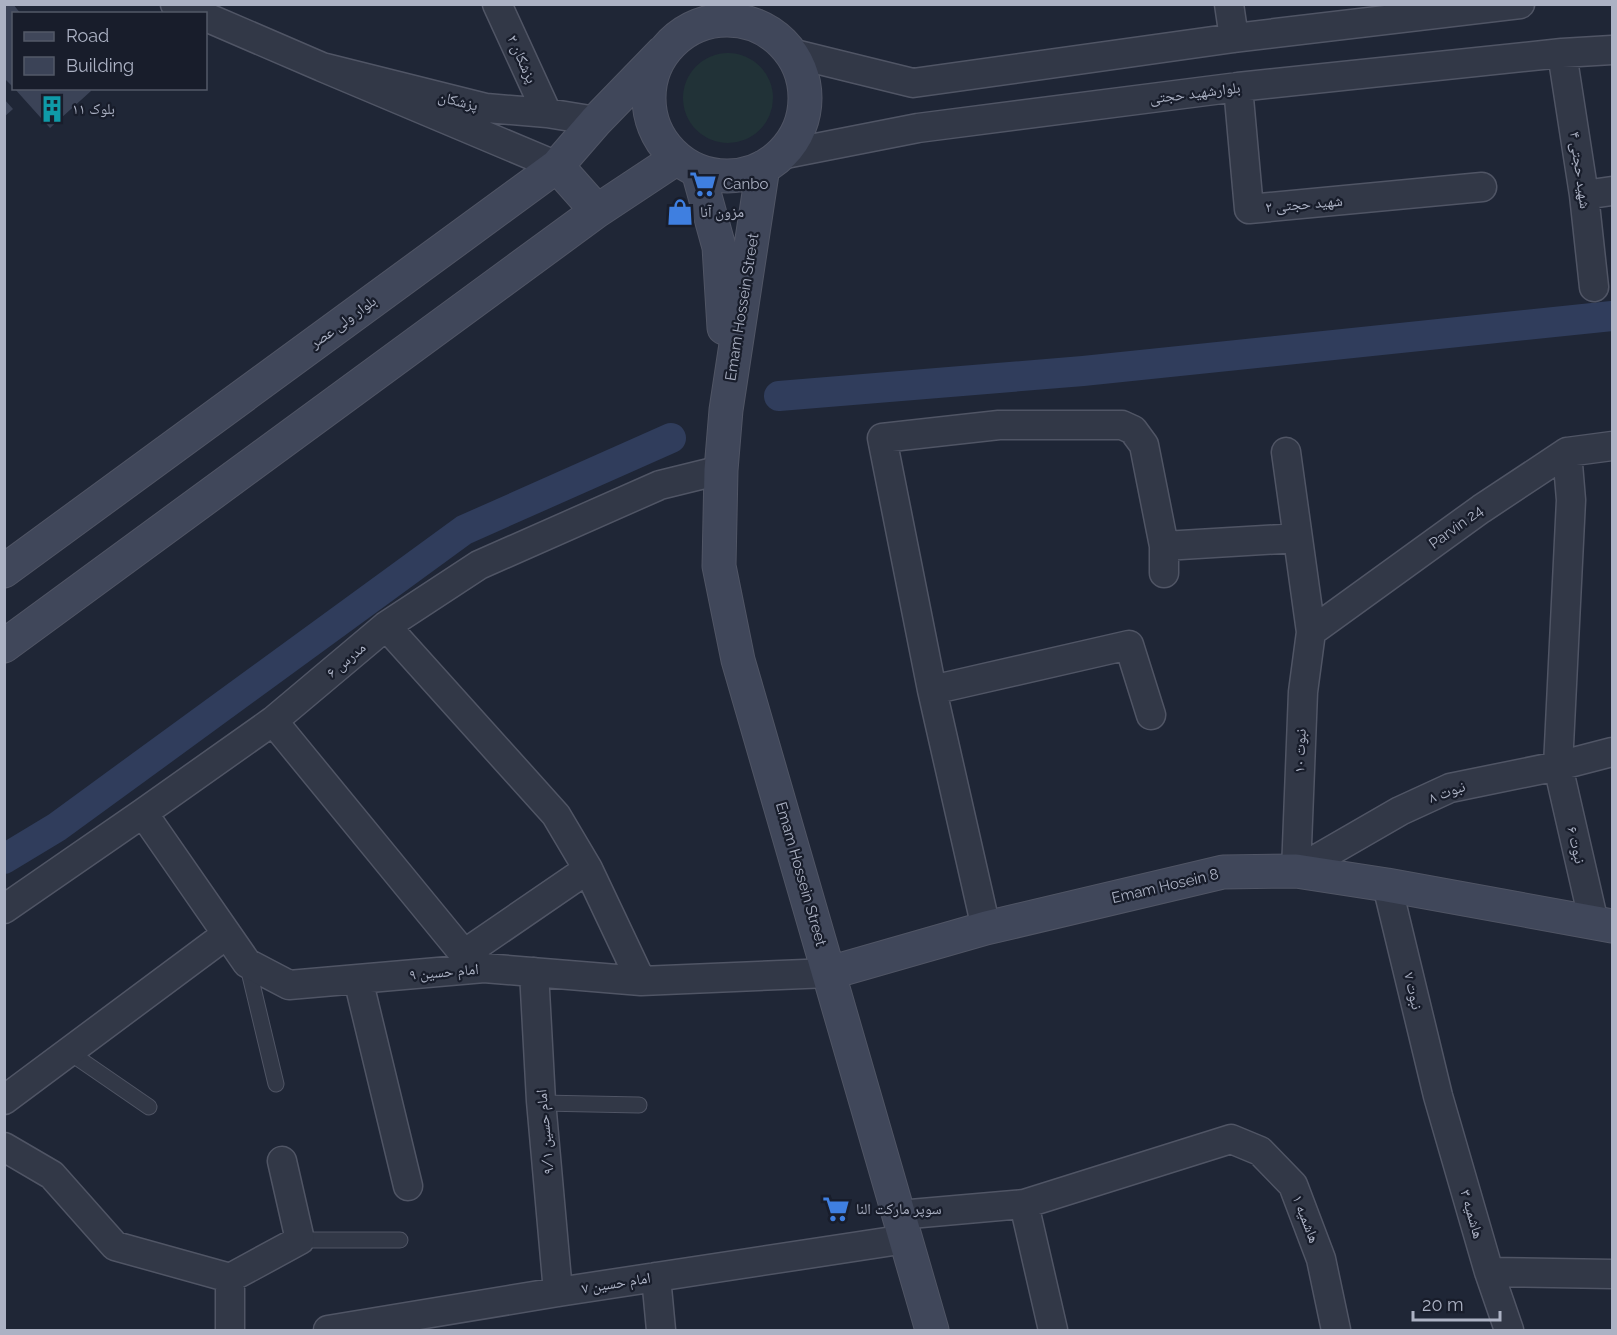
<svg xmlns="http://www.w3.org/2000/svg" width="1617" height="1335" font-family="Raleway,'Noto Naskh Arabic',sans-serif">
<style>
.green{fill:#213237}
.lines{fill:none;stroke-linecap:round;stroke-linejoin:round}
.canal{stroke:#303d5c;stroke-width:30}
.building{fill:#3b4357}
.lane-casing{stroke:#505565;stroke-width:17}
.street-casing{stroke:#505565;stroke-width:31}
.secondary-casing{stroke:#505565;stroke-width:35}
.lane{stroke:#323847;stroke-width:15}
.street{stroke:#323847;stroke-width:28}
.secondary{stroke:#40475a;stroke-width:33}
.labels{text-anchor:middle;stroke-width:4.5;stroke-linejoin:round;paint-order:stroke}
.street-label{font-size:15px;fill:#acb2c4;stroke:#181d2b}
.poi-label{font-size:15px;fill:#acb2c4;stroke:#181d2b;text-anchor:start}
</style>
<rect width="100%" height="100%" fill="#1f2636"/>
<path class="green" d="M683 98a45 45 0 1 1 90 0a45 45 0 1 1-90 0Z"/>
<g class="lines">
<path class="canal" d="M779,396l304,-25 529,-55
M4,859l53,-32 407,-297 207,-92"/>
</g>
<path class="building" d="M4,4h9l8,10h-7v74l-10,-10z
M14,88h75l2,3 -41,37z
M4,99l9,10 -9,8z"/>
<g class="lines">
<defs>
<path id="lane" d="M247,963l29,121
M69,1052l80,55
M542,1103l97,2
M300,1240h100"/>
<path id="street" d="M175,4l21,10
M497,4l50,109
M1229,4l5,34
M206,17l116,50
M791,53l122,30 321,-45 286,-34
M1562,53l22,142 10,92
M1238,87l11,122 233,-22
M780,155l138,-27 320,-41 324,-34 50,-3
M557,166l-235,-99 164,41 61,5 49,8
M1584,195l28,-4
M1286,452l25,180 -8,60 -7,179
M1567,452l4,48 -13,266 36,157
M1164,546l134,-8
M386,626l170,189 32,54 53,112
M1311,632l170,-123 86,-57 45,-6
M932,690l197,-45 22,70
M273,721l191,233 20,14
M143,813l104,150 42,22 195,-17 157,13 188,-8
M1296,871l104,-60 50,-23 108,-22 54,-14
M1387,885l51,211 51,176 20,58
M4,909l139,-96 130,-92 113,-95 93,-61 181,-80 61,-15
M986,928l-54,-238 -50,-252 117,-13h123l11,5 11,15 20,101v27
M464,954l124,-85
M534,972l7,129 17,191
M358,979l50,207
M4,1100l223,-166
M4,1147l48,28 63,71 115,32
M1024,1204l29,126
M899,1215l125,-11 207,-65 29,12 33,34 28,74 15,71
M1489,1272l123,2
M656,1277l5,53
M230,1330v-52l70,-38 -18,-79
M328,1330l230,-38 348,-53"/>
<path id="secondary" d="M649 98a78 78 0 1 1 156 0a78 78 0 1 1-156 0Z
M557,166l40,45
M763,167l-37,243 -5,60 -2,96 19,94 194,670
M698,171l21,76 5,81
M4,571l553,-405 39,-45 67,-69
M4,646l593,-435 80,-53
M829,973l157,-45 237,-56 73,-1 91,14 225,41"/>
</defs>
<use href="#lane" class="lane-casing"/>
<use href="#street" class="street-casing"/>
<use href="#secondary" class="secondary-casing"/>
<use href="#lane" class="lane"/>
<use href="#street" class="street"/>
<use href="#secondary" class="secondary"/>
</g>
<defs>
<symbol id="building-bare" viewBox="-9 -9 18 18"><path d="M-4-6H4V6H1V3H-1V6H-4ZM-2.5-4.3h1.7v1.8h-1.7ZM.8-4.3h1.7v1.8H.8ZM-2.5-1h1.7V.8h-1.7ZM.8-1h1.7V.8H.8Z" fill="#0f9aa8" stroke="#181d2b" stroke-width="2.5" paint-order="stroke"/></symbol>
<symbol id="supermarket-bare" viewBox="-9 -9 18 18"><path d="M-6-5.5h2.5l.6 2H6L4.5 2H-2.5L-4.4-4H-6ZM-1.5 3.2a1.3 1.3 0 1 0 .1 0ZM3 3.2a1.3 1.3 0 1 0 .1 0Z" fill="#3f7fe0" stroke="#181d2b" stroke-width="2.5" paint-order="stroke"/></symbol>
<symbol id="shop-bare" viewBox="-9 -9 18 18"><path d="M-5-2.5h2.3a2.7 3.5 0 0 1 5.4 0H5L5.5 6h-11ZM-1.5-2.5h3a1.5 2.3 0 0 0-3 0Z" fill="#3f7fe0" stroke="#181d2b" stroke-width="2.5" paint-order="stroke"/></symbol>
</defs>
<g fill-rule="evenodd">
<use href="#building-bare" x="33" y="90" width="38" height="38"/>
<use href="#supermarket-bare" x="684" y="165" width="38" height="38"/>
<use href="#shop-bare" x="661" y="193" width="38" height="38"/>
<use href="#supermarket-bare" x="817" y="1190" width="38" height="38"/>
</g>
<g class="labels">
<g class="street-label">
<text transform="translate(522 59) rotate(66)" y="5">پزشکان ۲</text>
<text transform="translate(1195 93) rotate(-7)" y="5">بلوارشهید حجتی</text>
<text transform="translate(458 101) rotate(14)" y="5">پزشکان</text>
<text transform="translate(1580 170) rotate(82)" y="5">شهید حجتی ۴</text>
<text transform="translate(1304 204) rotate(-5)" y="5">شهید حجتی ۲</text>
<text transform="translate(742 307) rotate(-81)" y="5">Emam Hossein Street</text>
<text transform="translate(343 322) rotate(-36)" y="5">بلوار ولی عصر</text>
<text transform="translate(1456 527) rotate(-36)" y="5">Parvin 24</text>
<text transform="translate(346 660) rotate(-40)" y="5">مدرس ۶</text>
<text transform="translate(1300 751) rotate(-88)" y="5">نبوت ۱۰</text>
<text transform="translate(1447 792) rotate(-20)" y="5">نبوت ۸</text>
<text transform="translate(1576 845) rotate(77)" y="5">نبوت ۶</text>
<text transform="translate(801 874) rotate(74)" y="5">Emam Hossein Street</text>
<text transform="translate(1165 886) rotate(-13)" y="5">Emam Hosein 8</text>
<text transform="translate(444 972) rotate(-5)" y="5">امام حسین ۹</text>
<text transform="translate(1413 991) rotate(77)" y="5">نبوت ۷</text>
<text transform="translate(545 1132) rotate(-95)" y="5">امام حسین ۹/۱</text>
<text transform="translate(1472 1214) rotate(74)" y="5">هاشمیه ۳</text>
<text transform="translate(1306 1219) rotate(69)" y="5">۱ هاشمیه</text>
<text transform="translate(616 1283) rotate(-9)" y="5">امام حسین ۷</text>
</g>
<g class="poi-label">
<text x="72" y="114">بلوک ۱۱</text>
<text x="723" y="189">Canbo</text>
<text x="700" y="217">مزون آنا</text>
<text x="856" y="1214">سوپر مارکت النا</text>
</g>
</g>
<rect width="1617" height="1335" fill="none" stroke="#acb2c4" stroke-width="12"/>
<rect x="12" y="12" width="195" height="78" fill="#181d2b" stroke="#535968" stroke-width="1.5"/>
<rect x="24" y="32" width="30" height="9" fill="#40475a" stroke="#535968" stroke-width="1.5"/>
<text x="66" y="42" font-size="18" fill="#acb2c4">Road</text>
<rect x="24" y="57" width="30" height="18" fill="#3b4357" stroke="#535968" stroke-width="1.5"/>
<text x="66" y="72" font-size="18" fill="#acb2c4">Building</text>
<path d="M1413 1311v9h87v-9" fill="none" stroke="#acb2c4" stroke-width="3"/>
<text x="1422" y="1311" font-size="18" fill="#acb2c4" stroke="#181d2b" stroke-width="4.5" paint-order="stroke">20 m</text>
</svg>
